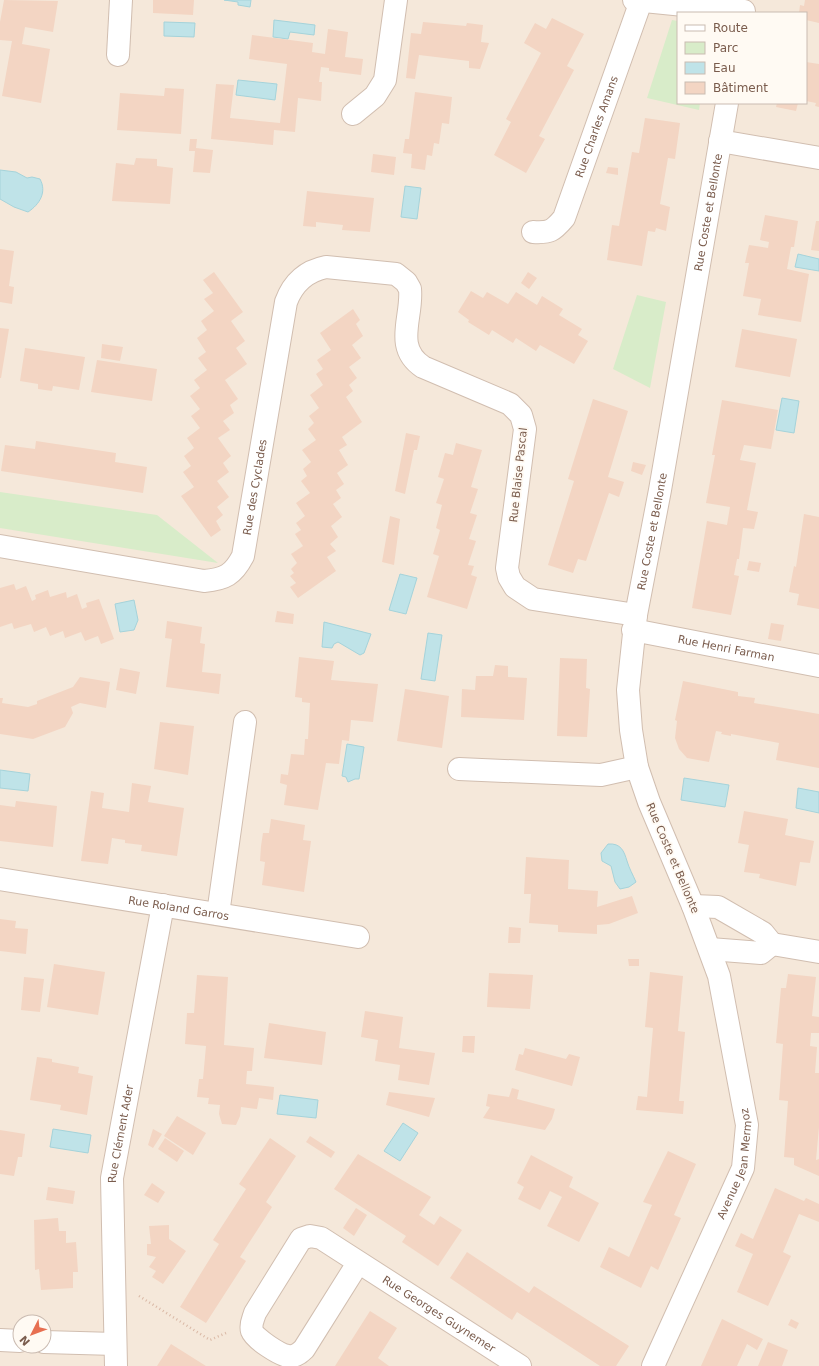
<svg xmlns="http://www.w3.org/2000/svg" width="819" height="1366" font-family="'DejaVu Sans',sans-serif">
<style>
.residential{fill:#f5e8da;fill-rule:evenodd}
.green{fill:#d8ecc9}
.water{fill:#bfe3e8;stroke:#a5d3da}
.building{fill:#f3d5c3}
.lines{fill:none;stroke-linecap:round;stroke-linejoin:round}
.minor-casing{stroke:#d1beb0;stroke-width:24}
.path{stroke:#d9b8a5;stroke-width:2.5;stroke-dasharray:1 3;stroke-linecap:butt}
.minor{stroke:#fff;stroke-width:22}
.labels{text-anchor:middle;stroke-width:3.5;stroke-linejoin:round;paint-order:stroke}
.street-label{font-size:11px;fill:#7a5c4d;stroke:#fffaf3}
</style>
<rect width="100%" height="100%" fill="#fdf6ec"/>
<path class="residential" d="M0,0h819v1366h-819zM678,13h128v90h-128zM20,1322h24v24h-24z"/>
<path class="green" d="M672,20l6,1v82h22l-1,7 -52,-12z
M637,295l29,7 -16,86 -37,-19z
M0,492l157,23 61,48 -218,-35z"/>
<path class="water" d="M224,0h27l-1,7 -12,-2v-3z
M274,20l41,5 -1,10 -24,-3 -2,7 -15,-2z
M164,22l31,1 -1,14 -30,-1z
M238,80l39,4 -2,16 -39,-5z
M0,170l16,2 11,6 5,-1 8,2c7,13 0,25 -12,33l-14,-5 -14,-8z
M405,186l16,2 -4,31 -16,-2z
M798,254l21,5v12l-24,-4z
M782,398l17,3 -5,32 -18,-3z
M400,574l17,4 -11,36 -17,-4z
M134,600l4,20 -4,10 -14,2 -5,-28z
M324,622l47,12 -7,19 -4,2 -22,-13 -4,2 -2,4 -10,-1z
M428,633l14,2 -7,46 -14,-2z
M347,744l17,3 -5,32h-4l-7,3 -2,-5 -4,-1z
M0,770l30,4 -2,17 -28,-3z
M684,778l45,7 -4,22 -44,-7z
M798,788l21,4v21l-23,-5z
M608,844c13,-1 16,7 19,17 2,7 6,14 9,21l-7,5 -9,2 -5,-7 -4,-16 -9,-5 -1,-8z
M280,1095l38,5 -2,18 -39,-4z
M403,1123l15,10 -18,28 -16,-10z
M53,1129l38,6 -3,18 -38,-6z"/>
<path class="building" d="M4,0l54,1 -5,31 -28,-5 -3,17 28,5 -9,54 -39,-7 10,-55 -12,-1v-18z
M153,0h41l-1,15 -40,-2z
M805,0h14v23l-13,-3v-7h-7l1,-8 4,1z
M552,18l32,16 -17,32 7,4 -35,66 6,3 -19,34 -32,-18 17,-33 -5,-3 35,-66 -17,-10 11,-20 11,6z
M423,22l43,4 1,-3 16,2 -2,17 8,1 -9,26 -11,-1v-7l-50,-6 -4,24 -9,-1 5,-45 10,1z
M328,29l20,3 -3,25 18,2 -2,16 -32,-4v-3l-8,-1 -2,15h3l-1,19 -23,-3 -3,34 -21,-2 -1,15 -62,-6 5,-55 18,1 -4,33 50,5 7,-59 -38,-5 3,-24 61,8 -1,9 13,2z
M806,62l13,2v43l-4,-1 1,-3 -10,-2z
M165,88l19,1 -3,45 -64,-4 3,-37 44,3z
M415,92l37,5 -3,27 -7,-1 -3,21 -5,-1 -2,13 -5,-1 -2,15 -14,-2 1,-14 -9,-1 2,-14h4z
M777,103h21l-2,8 -20,-4z
M645,118l35,5 -5,36 -7,-1 -8,46 10,3 -4,24 -10,-3 -1,4 -7,-1 -6,35 -35,-6 5,-35 7,1 13,-74 7,1z
M190,139h7l-1,9 17,2 -3,23 -17,-1 2,-21h-6z
M373,154l23,3 -2,18 -23,-3z
M136,158l21,1v7l16,2 -3,36 -58,-3 4,-38 18,2z
M608,167l10,1v7l-12,-2z
M307,191l67,7 -4,34 -28,-2 1,-5 -27,-3v5l-13,-1z
M765,215l33,6 -4,26h-3l-4,22 22,5 -8,48 -43,-7 3,-16 -18,-3 6,-33h-4l4,-18 19,3 1,-6 -9,-2z
M816,221h3v30l-8,-1z
M0,249l14,2 -5,35 5,1 -2,17 -12,-2z
M214,272l29,40 -12,9 14,20 -9,7 11,16 -22,16 13,19 -8,6 4,8 -11,8 7,9 -12,8 13,18 -8,7 6,9 -12,9 12,16 -12,10 6,8 -7,6 5,9 -10,7 -30,-41 13,-9 -11,-15 8,-6 -7,-10 10,-8 -7,-10 13,-10 -9,-12 9,-7 -10,-13 10,-8 -6,-8 13,-10 -9,-12 8,-6 -9,-14 10,-8 -6,-9 13,-10 -10,-12 9,-6 -10,-13z
M528,272l9,6 -8,11 -8,-6z
M471,291l12,7 4,-6 21,12 8,-12 21,13 5,-9 21,13 -4,6 23,14 -4,6 10,6 -14,23 -34,-19 -4,6 -20,-13 -3,5 -21,-13 -3,5 -21,-13 1,-2 -11,-8z
M353,309l7,11 -4,4 7,12 -11,9 9,13 -12,9 8,11 -8,7 4,6 -7,6 16,25 -20,15 5,8 -8,5 9,15 -11,8 7,11 -8,6 5,8 -8,6 9,13 -11,9 7,11 -8,7 6,7 -9,6 9,14 -38,27 -8,-11 6,-4 -6,-7 4,-3 -3,-4 6,-6 -6,-9 12,-8 -8,-12 6,-4 -5,-7 9,-7 -9,-13 14,-10 -9,-12 6,-5 -4,-7 8,-7 -9,-12 14,-10 -8,-11 6,-6 -5,-7 10,-8 -9,-13 13,-10 -7,-11 7,-5 -6,-9 14,-10 -11,-17z
M0,328l9,1 -8,49h-1z
M742,329l55,10 -7,38 -55,-10z
M102,344l21,3 -3,14 -19,-3z
M25,348l60,9 -6,33 -26,-4 -1,5 -14,-2v-5l-18,-3z
M97,360l60,9 -5,32 -61,-9z
M593,399l35,12 -20,66 16,5 -5,15 -10,-4 -23,68 -8,-2 -5,14 -25,-8 26,-84 -6,-2z
M722,400l56,10 -7,39 -27,-4 -4,15 16,3 -9,47 11,2 -4,17 -11,-1 -4,31h-2l-3,16 5,1 -8,39 -39,-7 15,-87 20,4 3,-18 -24,-4 9,-48h-3z
M406,433l14,3 -3,14h-3l-9,44 -10,-3z
M36,441l80,12 -1,9 32,5 -4,26 -142,-22 4,-26 30,4z
M456,443l26,7 -11,37 7,2 -8,24 7,2 -8,24 7,2 -8,24 6,1 -3,9 6,2 -10,32 -40,-12 12,-41 -6,-2 7,-24 -4,-2 6,-23 -6,-2 8,-24 -6,-2 7,-24 8,2z
M633,462l13,3 -4,10 -11,-4z
M804,514l15,3v92l-22,-4 2,-11 -10,-2 5,-26 2,1z
M390,516l10,3 -6,46 -12,-3z
M749,561l12,2 -2,9 -12,-2z
M14,584l2,6 10,-4 6,15 4,-2 -1,-4 13,-5 2,7 16,-5 1,6 10,-4 5,15 5,-2 -1,-4 13,-4 15,40 -13,5 -3,-8 -13,5 -4,-9 -16,6 -2,-7 -13,5 -4,-9 -12,5 -3,-8 -17,5 -2,-6 -12,4v-39z
M277,611l17,3 -1,10 -18,-2z
M167,621l35,6 -2,16 5,1 -3,28 19,2 -2,20 -53,-7 6,-48 -7,-1z
M771,623l13,2 -3,16 -13,-2z
M299,657l35,4 -3,19 47,4 -5,38 -22,-2 -2,21 -7,-1 -3,24 -13,-1 -8,47 -34,-5 3,-20 -7,-2 1,-9 7,1 3,-21 13,1 1,-16h3l2,-36 -8,-1v-4l-7,-1z
M560,658l27,1 -1,29 4,1 -3,48 -30,-1z
M495,665l13,1v11l19,1 -3,42 -63,-3 1,-28 13,1 1,-14h17z
M120,668l20,4 -4,22 -20,-4z
M80,677l30,5 -4,26 -26,-5 -9,4 2,6 -8,14 -32,12 -33,-5v-36h3l-1,5 26,4 9,-3v-3l36,-14z
M683,681l55,11v4l17,2 -1,5 65,11v54l-43,-8 3,-17 -48,-9v2l-10,-2 1,-2 -6,-1 -7,31 -22,-4 -8,-9 -4,-11 2,-17 -2,-1z
M405,689l44,7 -7,52 -45,-7z
M160,722l34,4 -6,49 -34,-6z
M132,783l19,3 -3,16 36,6 -7,48 -36,-5 1,-6 -17,-2v-3l-13,-2 -4,26 -27,-3 10,-70 13,2 -2,15 27,4z
M16,801l41,5 -4,41 -53,-6v-36l15,2z
M744,811l44,8 -3,16 29,6 -4,22 -10,-1 -4,24 -37,-8 1,-4 -16,-2 5,-27 -11,-2z
M271,819l34,6 -2,15 8,1 -7,51 -42,-7 3,-23 -5,-1 1,-15 2,-13h6z
M526,857l43,3 -1,29 30,2 -1,16 35,-11 6,17 -29,11 -12,1v9l-39,-2v-7l-29,-2 2,-29h-7z
M0,919l16,2 -1,7 13,1 -2,25 -26,-3z
M509,927l12,1 -1,15h-12z
M628,959h11v7h-10z
M54,964l51,8 -7,43 -51,-8z
M650,972l33,4 -5,55 7,1 -6,69h5l-1,13 -47,-4 2,-14 9,1 6,-69 -8,-1z
M489,973l44,2 -3,34 -43,-2z
M788,974l28,3 -4,39 7,1v16h-8l-1,13 7,1 -2,26h4v54l-3,33 3,-1v17l-25,-11v-7l-10,-1 4,-56 -9,-1 4,-56 -7,-1 5,-55h5z
M197,975l31,2 -4,68 30,3 -2,23h-5l-1,13 28,3 -1,13 -14,-2 -2,11 -16,-2 -1,9 -4,9 -14,-1 -3,-10 1,-9 -12,-1 1,-6 -12,-1 2,-18h4l3,-33 -21,-2 2,-31h7z
M24,977l20,2 -4,33 -19,-2z
M365,1011l38,6 -4,31 36,5 -6,32 -31,-5 2,-15 -25,-4 3,-21 -17,-3z
M269,1023l57,9 -4,33 -58,-7z
M463,1036h12l-1,17 -12,-1z
M525,1048l41,11 3,-5 11,3 -8,29 -57,-16 4,-16 4,1z
M37,1057l15,2v3l27,5 -1,6 15,3 -6,39 -27,-5 1,-5 -31,-5z
M512,1088l7,2 -2,9 38,10 -3,10 -7,11 -62,-12 7,-11 -4,-1 2,-12 21,3z
M389,1092l46,6 -6,19 -43,-12z
M177,1116l29,17 -13,22 -29,-19z
M153,1129l9,5 -9,14 -5,-3z
M0,1130l25,4 -3,23h-4l-4,19 -14,-2z
M310,1136l25,16 -4,6 -25,-16z
M165,1138l19,13 -7,11 -19,-13z
M270,1138l26,18 -30,46 6,5 -32,50 6,4 -40,62 -26,-16 39,-63 -6,-4 33,-51 -7,-5z
M668,1151l28,13 -22,51 7,3 -23,52 -7,-4 -10,22 -41,-21 9,-20 20,10 23,-52 -9,-3z
M358,1154l73,43 -12,18 15,10 6,-9 22,14 -24,36 -36,-24 4,-6 -72,-47z
M531,1155l42,22 -4,10 30,16 -20,39 -32,-16 15,-29 -12,-6 -10,19 -22,-11 6,-12 -7,-4z
M152,1183l13,9 -7,11 -14,-8z
M48,1187l27,4 -2,13 -27,-4z
M775,1188l29,13 2,-3 13,6v18l-20,-8 -16,38 8,4 -23,50 -31,-14 16,-38 -18,-8 6,-13 12,6z
M356,1208l11,7 -13,21 -11,-8z
M58,1218l1,13h7v12l10,-1 2,30h-5v16l-32,2 -2,-21 -4,1 -1,-50z
M169,1225v14l17,12 -23,33 -11,-7 4,-6 -7,-4 7,-10 -9,-2v-11h4l-2,-18z
M467,1252l62,41 5,-7 95,60 -13,20h-16l-83,-54 -5,8 -62,-42z
M370,1311l27,17 -19,30 11,8h-54z
M722,1319l41,20 -6,11 -10,-6 -10,22h-36z
M791,1319l8,4 -3,6 -8,-4z
M768,1342l20,8 -6,16h-24z
M171,1344l35,22h-49z"/>
<g class="lines">
<defs>
<g id="minor">
<path d="M634,0l110,11"/>
<path d="M118,55l3,-55"/>
<path d="M353,114l22,-18 10,-16 11,-80"/>
<path d="M720,141l99,17"/>
<path id="s1" d="M533,232c17,1 20,-1 31,-14l77,-217"/>
<path id="s2" d="M0,546l204,35c21,-2 29,-6 39,-25l43,-254c7,-19 20,-31 40,-35l70,7 10,8 4,7c3,28 -17,58 13,78l87,37 11,11 4,14 -18,139 2,9 6,10 18,12 103,16"/>
<path id="s3" d="M633,630l186,36"/>
<path d="M459,769l142,6 36,-8"/>
<path id="s4" d="M0,879l358,58"/>
<path d="M693,906l25,1 45,26 9,11 47,8"/>
<path d="M218,914l27,-192"/>
<path d="M710,949l51,4 11,-9"/>
<path id="s5" d="M358,1263l-54,86c-4,4 -10,8 -16,7 -8,-1 -33,-17 -36,-25 -2,-7 1,-11 3,-18l46,-74 9,-3 11,2 199,128"/>
<path d="M0,1340l20,1"/>
<path d="M44,1342l71,2"/>
<path id="s6" d="M116,1366l-4,-188 51,-273"/>
<path id="s7" d="M653,1366l90,-198 4,-43 -28,-149 -26,-70 -44,-104 -12,-35 -6,-37 -3,-40 8,-75 24,-125 67,-387"/>
</g>
</defs>
<use href="#minor" class="minor-casing"/>
<path class="path" d="M139,1296l71,44 16,-7"/>
<use href="#minor" class="minor"/>
</g>
<g class="labels">
<g class="street-label">
<text dy="4" stroke="none"><textPath href="#s1" startOffset="133">Rue Charles Amans</textPath></text>
<text dy="4" stroke="none"><textPath href="#s7" startOffset="1199">Rue Coste et Bellonte</textPath></text>
<text transform="translate(518 475) rotate(-84)" y="4">Rue Blaise Pascal</text>
<text dy="4" stroke="none"><textPath href="#s2" startOffset="326">Rue des Cyclades</textPath></text>
<text dy="4" stroke="none"><textPath href="#s7" startOffset="875">Rue Coste et Bellonte</textPath></text>
<text dy="4" stroke="none"><textPath href="#s3" startOffset="95">Rue Henri Farman</textPath></text>
<text transform="translate(673 858) rotate(67)" y="4">Rue Coste et Bellonte</text>
<text dy="4" stroke="none"><textPath href="#s4" startOffset="181">Rue Roland Garros</textPath></text>
<text dy="4" stroke="none"><textPath href="#s6" startOffset="233">Rue Clément Ader</textPath></text>
<text dy="4" stroke="none"><textPath href="#s7" startOffset="220">Avenue Jean Mermoz</textPath></text>
<text dy="4" stroke="none"><textPath href="#s5" startOffset="431">Rue Georges Guynemer</textPath></text>
</g>
</g>
<rect x="677" y="12" width="130" height="92" fill="#fffaf3" stroke="#cabbb1"/>
<rect x="685" y="25" width="20" height="6" fill="#ffffff" stroke="#cabbb1"/>
<text x="713" y="32" font-size="12" fill="#7a5c4d">Route</text>
<rect x="685" y="42" width="20" height="12" fill="#d8ecc9" stroke="#cabbb1"/>
<text x="713" y="52" font-size="12" fill="#7a5c4d">Parc</text>
<rect x="685" y="62" width="20" height="12" fill="#bfe3e8" stroke="#cabbb1"/>
<text x="713" y="72" font-size="12" fill="#7a5c4d">Eau</text>
<rect x="685" y="82" width="20" height="12" fill="#f3d5c3" stroke="#cabbb1"/>
<text x="713" y="92" font-size="12" fill="#7a5c4d">Bâtiment</text>
<g transform="translate(32 1334) rotate(228)"><circle r="19" fill="#fffaf3" stroke="#cabbb1"/>
<path d="M0-3L7 15L0 10L-7 15Z" fill="#e76f51"/>
<text y="-6" font-size="11" font-weight="bold" text-anchor="middle" fill="#7a5c4d">N</text>
</g>
</svg>
